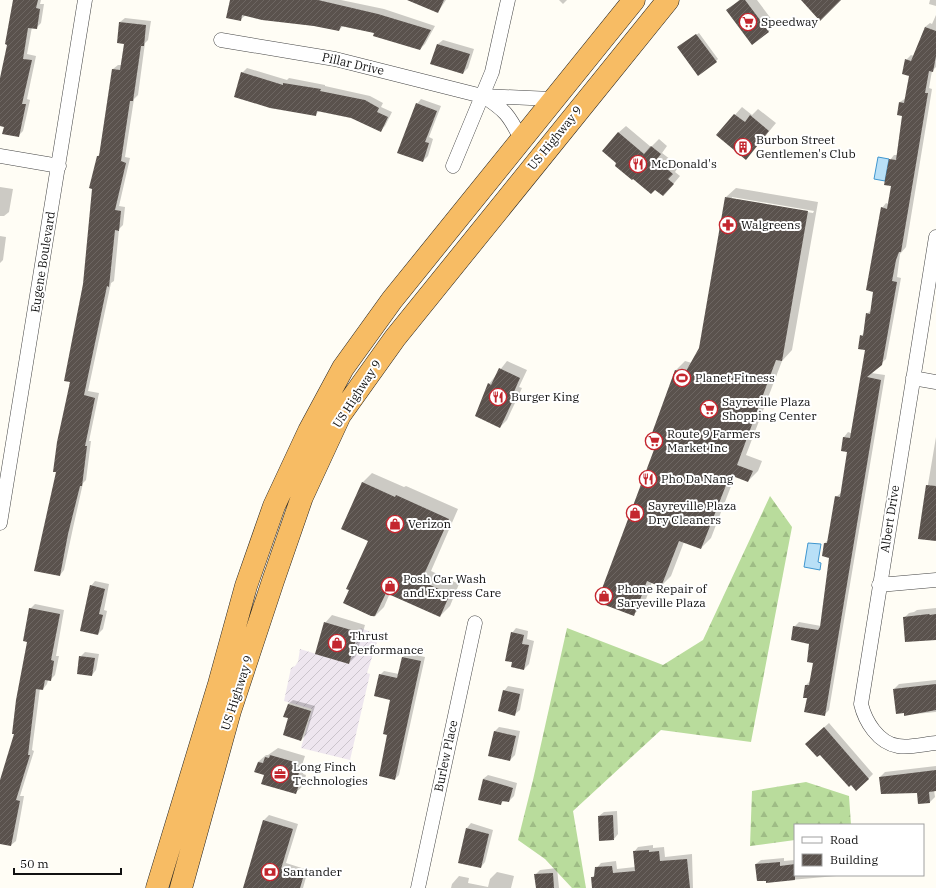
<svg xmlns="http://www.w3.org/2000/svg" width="936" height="888" font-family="'IBM Plex Serif',serif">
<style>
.industrial{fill:url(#industrial-furrows)}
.forest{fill:url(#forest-firs)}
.water{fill:#b9e0f7;stroke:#3f96cf}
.shadow{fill:#0003;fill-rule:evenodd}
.building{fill:url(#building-hatch)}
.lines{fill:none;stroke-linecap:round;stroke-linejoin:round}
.minor-casing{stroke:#444;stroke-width:15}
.trunk-casing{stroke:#222;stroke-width:23}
.minor{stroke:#fff;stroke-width:14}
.trunk{stroke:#f7bc64;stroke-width:22}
.labels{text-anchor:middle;stroke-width:4;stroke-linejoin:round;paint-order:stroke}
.poi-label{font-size:12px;fill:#111;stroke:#fff;text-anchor:start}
.street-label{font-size:12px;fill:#111;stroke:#fff}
</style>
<defs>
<pattern id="industrial-furrows" width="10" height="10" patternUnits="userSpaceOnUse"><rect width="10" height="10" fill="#eee6ef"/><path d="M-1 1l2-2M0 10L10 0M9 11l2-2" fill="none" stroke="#cbc4cc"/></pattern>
<pattern id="forest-firs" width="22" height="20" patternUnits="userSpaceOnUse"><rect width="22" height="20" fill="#b9dc9c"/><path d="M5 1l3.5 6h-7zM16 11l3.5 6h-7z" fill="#9ebc85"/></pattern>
<pattern id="building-hatch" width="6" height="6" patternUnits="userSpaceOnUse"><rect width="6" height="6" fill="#5a524d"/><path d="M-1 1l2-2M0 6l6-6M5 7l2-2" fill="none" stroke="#6d6662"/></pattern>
</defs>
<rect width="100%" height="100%" fill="#fffdf5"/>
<path class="industrial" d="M360,628l19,7 -12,38 3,1 -20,86 -49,-12 11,-39 -28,-8 7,-33 4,-2 3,-4 2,-13 49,15z"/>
<path class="forest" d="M770,496l22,31 -41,215 -90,-12 -88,81 13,77h-14l-27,-29 -27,-19 15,-60 34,-152 96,37 40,-25z
M806,782l43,14 2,29h-56v15l-45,6 2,-55z"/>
<path class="water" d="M878,157l11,2 -4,22 -11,-2z
M808,543l13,1 -3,18 3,1 -1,7 -16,-3z"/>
<path class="shadow" d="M14,0h27l-1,4h4l-3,19 -5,5 -4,-1 -5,27 9,2 -9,43 3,1 -7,31 -5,5 -13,-9 -5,-2v-42l8,-39z
M231,0h110l43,9 51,17 -10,18 -5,5 -45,-17 -31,-7 -5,5 -93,-15 -6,5z
M419,0h27l-8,12z
M559,0h8l-4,4z
M739,0h18l18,24 -7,8 -40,-21z
M930,0h6v6l-7,-2z
M936,15v52l-4,4 -3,17 3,1 -26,158 -6,7 -3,23 4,1 -15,81 -15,14 14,2 -56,335 -5,5 -16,-18 -2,-12 5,-5 3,-18 -4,-19 -16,-16 5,-5 22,4 10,-69 -6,-14 4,-4 7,-42 6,-5 6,-40 -4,-15 4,-5 3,1 15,-84 -5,-13 3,-3 3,-19 5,-5 10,-101 4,-5 3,1 3,-18 -2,-26 4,-5h4l5,-40 -3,-13 6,-4 4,-23 -4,-15 5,-5 3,1 11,-29 5,-4 2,1z
M125,18l26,3 -3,19 -3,3 -7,52 -4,4 -9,58 5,1 -11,48 6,1 -2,18 -4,4 -5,52 -3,2 -23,108 11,2 -10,48h2l-5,39 -3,3 -10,45 -9,42 -4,5 -3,-103 27,-188 14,-128 2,-3 13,-84 5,-4h4l3,-22 -5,-21z
M699,33l19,26 -2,2 -35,-16z
M443,40l31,9 -6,19 -5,5 -25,-29z
M247,68l40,12 2,-2 36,7v1l45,10 13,7 -2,4 11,5 -7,14 -5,5 -28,-14 -32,-7 -4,4 -74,-41z
M421,99l20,7 -12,31 4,2 -5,17 -5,5 -6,-57z
M742,107l10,8 6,-6 18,14 -23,28 -36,-16z
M626,126l25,21 8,-8 8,7 -5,7 17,13 -4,6 5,4 -10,12 -52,-55z
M0,187l13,2 -4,23 -5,4h-4z
M736,188l82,14 -26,148 -10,11 -36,94 16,6 -4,10 -10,10 -13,-5 -24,62 -10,10 -17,-6 -13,34 -10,10 -9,-4 -8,23 -10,9 23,-167 18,-76 10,-10 7,2 8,-15 26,-151zM732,197l82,14 -1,2 -81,-14z
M0,236l6,1 -3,23 -3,3z
M507,361l20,9 -8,17 3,1 -15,32 -7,7 -24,-11 13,-32z
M936,437v103l-17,-2z
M372,473l32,14 2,-1 52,23 -27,62 28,13 -9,22 -10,10 -50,-23 -6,14 -10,10 -30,-14 25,-63 -7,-57z
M95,581l14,3 -5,26 3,1 -4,18 -5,5 -7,-48z
M35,604l29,6 -8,46h3l-4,19 -5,5h-2l-1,4 -4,5 -3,-1 -8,62 2,1 -14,45h4l-8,45 -5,4 -11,-2v-60l15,-50 14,-92 1,-32z
M936,608v31l-32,-21 5,-5 5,-1 3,-2z
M332,615l33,10 -9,31 -7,7 -24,-40z
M516,628l12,3 -1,8 7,2 -5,23 -5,5 -11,-7 -1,-29z
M85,652l14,2 -3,16 -4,5 -12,-18z
M407,653l18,4 -26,118 -4,4 -6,-45 2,-35 -11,-24 4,-4 15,3 4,-17z
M936,680v32l-31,3 -11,-26 5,-5z
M508,686l16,3 -4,21 -5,4 -11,-23z
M293,700l22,6 -9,29 -5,5 -12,-23 -1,-13z
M829,723l44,51 -5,5 -57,-40z
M499,727l21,4 -5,24 -5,5 -16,-28z
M278,748l27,8 -3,9 3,1 -2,8 3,1 -3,11 -8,7 -30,-19 -7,-12 8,-7h2z
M936,766v24h-2l1,7 -5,5 -11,1 -1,-11 -38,-15 5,-5z
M488,775l29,8 -3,13 -5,5 -4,-1 -5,4 -17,-25z
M617,811l1,23 -4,5 -15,-23 5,-4z
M269,815l29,9 -12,39 22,7 -5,18h-59l20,-68z
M471,823l22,7 -8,32 -4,5 -22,-5 8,-34z
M653,845v3l11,-1 1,10 27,-3 1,34h-100l-1,-11 3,-2v-5l6,-7 15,-2 1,8 18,-2 -1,-15 4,-5z
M784,858v3l11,-1v15h53l-81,7 -11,-18 5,-4z
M557,868l2,20h-22l-2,-13 5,-5z
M497,872l17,4 -3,12h-60l1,-4 7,-8 10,2 -1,5 20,4 2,-8z"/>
<path class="building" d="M13,0h25l-2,8 4,1 -3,20 -9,-1 -5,31 9,1 -10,44h4l-7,33 -17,-3 2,-7 -4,-1v-48l7,-33 -2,-1z
M230,0h88l60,14 53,16 -11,20 -47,-14 1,-3 -33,-7 -2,5 -25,-5 -52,-6 -20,-5 -1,6 -15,-3z
M407,0h37l-6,13z
M740,0h5l24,32 -17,13 -26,-35z
M801,0h40l-21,21z
M119,22l27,3 -2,21h-3l-8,55h-3l-9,60 5,2 -11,47 6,1 -2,20 -4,-1 -6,57 -2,-1 -23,109 11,3 -10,48h2l-5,40h-2l-12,48 -8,42 -26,-5 22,-99h-3l4,-30 13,-60 -6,-1 19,-97 9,-95 -3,-1 8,-32h2l13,-87 8,1 4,-26 -7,-1z
M925,27l11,4v25l-3,16 -4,-1 -4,22h3l-27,159h-2l-3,8 -4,21 5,1 -15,83 -15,12 14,3 -56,336 -21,-4 3,-14h-4l2,-13h4l4,-22 -6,-1 2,-18 -18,-4 2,-14 25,4 2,-3 9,-69 -7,-2 2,-13h3l8,-47 5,1 7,-45 -6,-1 2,-14 7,1 15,-88 -7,-1 2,-14 3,1 3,-23 4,1 3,-22 -7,-2 15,-83 6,2 4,-23 -7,-1 5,-26 7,1 6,-44 -5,-1 2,-13 5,1 5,-27 -7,-2 3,-15 6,2z
M696,34l21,28 -19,14 -21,-29z
M437,44l33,10 -7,20 -33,-10z
M241,72l42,13v-2l38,6 -1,2 45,9 14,8 -2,4 11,5 -7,15 -30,-14 -34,-7 -1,5 -46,-8 -36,-11z
M416,103l21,8 -12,31 4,1 -6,19 -26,-9z
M734,114l11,8 5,-7 19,16 -23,29 -30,-25z
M618,132l26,22 7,-8 10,8 -5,6 17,14 -5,5 6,5 -11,12 -8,-6 -4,4 -18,-15 -1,1 -17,-14 1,-3 -14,-12z
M725,197l83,14 -26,150 -6,-1 -39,105 16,6 -5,11 -18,-7 -29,74 -22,-8 -18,46 -14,-6 -13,35 -37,-14 58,-155 -7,-3 27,-74 10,3 14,-25z
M499,368l21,10 -7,16 2,2 -15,32 -25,-12 13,-33 3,2z
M362,482l33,15 1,-2 53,24 -28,62 29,13 -10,23 -54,-24 -11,23h-4l-28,-13 6,-13 -3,-1 22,-48 -27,-12z
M926,485l10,1v55l-18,-2z
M90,585l15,4 -6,25 4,1 -5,20 -18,-4z
M29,608l31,6 -9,46 3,1 -3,20 -6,-1 -2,10 -7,-1 -8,66h2l-14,45 4,1 -9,45 -11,-2v-64l14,-46h-2l4,-34 11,-58 -4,-1z
M929,614l1,1 6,-1v26l-31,2 -2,-25z
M324,622l34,10 -9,32 -34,-10z
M511,632l13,3 -2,9 7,1 -5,25 -13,-3 1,-5 -7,-1z
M79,656l16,2 -3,18 -15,-2z
M402,657l19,4 -26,119 -16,-4 8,-41 -4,-1 7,-34 -16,-4 5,-22 18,4z
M936,684v26l-32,6v-3l-8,1 -3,-25z
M503,690l17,4 -5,22 -17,-5z
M288,704l23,7 -10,30 -18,-6 5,-17 -5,-1z
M824,727l45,52 -13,12 -5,-6 -2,2 -29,-32 -3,2 -12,-13z
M494,731l22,5 -6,25 -22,-5z
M270,755l28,8 -3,9 4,1 -3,8 4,1 -4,12 -35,-10 3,-9 -10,-3 4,-10 5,1 2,-6 4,1z
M936,770v21l-7,1 1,11 -12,1 -1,-11 -36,1 -2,-17z
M483,779l30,9 -4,14 -7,-1 -1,4 -23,-5z
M613,815l1,25 -15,1 -1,-25z
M263,820l30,9 -12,40 23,6 -4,13h-57z
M466,828l23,6 -8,34 -23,-5z
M649,850v2l10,-1 1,10 27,-2 3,29h-98l-1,-11h3l1,-10 17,-1 1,7 22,-2 -2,-20z
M780,862v4l15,-2v16l-29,3v-2h-9l-2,-17z
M553,873l1,15h-18l-2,-14z"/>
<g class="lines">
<defs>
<path id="minor" d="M221,40l114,19 147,37 70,3
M483,96c22,14 26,19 38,43
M0,156l59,10
M453,166l39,-94 16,-72
M936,237l-75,467c4,17 17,39 37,42 12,2 26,-2 38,-3
M913,378l23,4
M0,523l85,-523
M879,585l57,-5
M418,888l57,-265"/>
<path id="trunk" d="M157,888l62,-204 27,-98 28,-80 35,-75 34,-63 49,-68 242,-300
M181,888l49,-177 43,-130 29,-84 38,-82 55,-77 273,-338"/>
</defs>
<use href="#minor" class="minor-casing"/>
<use href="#trunk" class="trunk-casing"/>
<use href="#minor" class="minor"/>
<use href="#trunk" class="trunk"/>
</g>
<defs>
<symbol id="supermarket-ring" viewBox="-11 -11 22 22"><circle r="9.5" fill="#fff" stroke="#c4262e" stroke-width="1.5"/><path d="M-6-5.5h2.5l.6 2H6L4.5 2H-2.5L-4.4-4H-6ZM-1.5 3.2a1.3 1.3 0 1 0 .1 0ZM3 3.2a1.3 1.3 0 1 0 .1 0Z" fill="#c4262e"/></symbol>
<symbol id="building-ring" viewBox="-11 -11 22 22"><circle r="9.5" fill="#fff" stroke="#c4262e" stroke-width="1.5"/><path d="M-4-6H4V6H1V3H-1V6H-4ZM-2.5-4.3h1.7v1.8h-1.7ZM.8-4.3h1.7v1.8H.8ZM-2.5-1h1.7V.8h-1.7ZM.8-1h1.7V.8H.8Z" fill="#c4262e"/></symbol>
<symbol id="restaurant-ring" viewBox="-11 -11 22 22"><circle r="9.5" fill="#fff" stroke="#c4262e" stroke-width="1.5"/><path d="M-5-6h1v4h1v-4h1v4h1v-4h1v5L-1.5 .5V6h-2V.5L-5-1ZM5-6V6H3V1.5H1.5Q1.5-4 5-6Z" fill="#c4262e"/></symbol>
<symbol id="pharmacy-ring" viewBox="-11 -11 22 22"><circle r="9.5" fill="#fff" stroke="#c4262e" stroke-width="1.5"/><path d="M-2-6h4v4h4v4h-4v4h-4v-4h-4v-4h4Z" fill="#c4262e"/></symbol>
<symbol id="stadium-ring" viewBox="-11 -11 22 22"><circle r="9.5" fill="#fff" stroke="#c4262e" stroke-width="1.5"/><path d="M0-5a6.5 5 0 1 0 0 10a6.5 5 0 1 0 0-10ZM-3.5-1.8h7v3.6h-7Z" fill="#c4262e"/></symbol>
<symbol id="shop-ring" viewBox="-11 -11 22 22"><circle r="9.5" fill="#fff" stroke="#c4262e" stroke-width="1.5"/><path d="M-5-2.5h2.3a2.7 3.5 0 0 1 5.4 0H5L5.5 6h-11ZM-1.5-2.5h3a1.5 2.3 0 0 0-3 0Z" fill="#c4262e"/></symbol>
<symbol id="office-ring" viewBox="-11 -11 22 22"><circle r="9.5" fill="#fff" stroke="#c4262e" stroke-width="1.5"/><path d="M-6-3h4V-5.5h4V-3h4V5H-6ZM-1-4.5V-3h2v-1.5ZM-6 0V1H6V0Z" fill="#c4262e"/></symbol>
<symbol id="bank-ring" viewBox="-11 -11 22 22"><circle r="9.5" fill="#fff" stroke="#c4262e" stroke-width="1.5"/><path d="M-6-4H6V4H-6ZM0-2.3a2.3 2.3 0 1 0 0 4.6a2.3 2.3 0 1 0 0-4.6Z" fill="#c4262e"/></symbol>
</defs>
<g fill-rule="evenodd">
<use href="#supermarket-ring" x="738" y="12" width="20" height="20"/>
<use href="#building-ring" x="733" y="137" width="20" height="20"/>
<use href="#restaurant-ring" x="628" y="154" width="20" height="20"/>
<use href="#pharmacy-ring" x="718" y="215" width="20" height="20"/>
<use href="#stadium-ring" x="672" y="368" width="20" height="20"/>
<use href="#restaurant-ring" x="488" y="387" width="20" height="20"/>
<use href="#supermarket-ring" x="699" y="399" width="20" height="20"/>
<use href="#supermarket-ring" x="644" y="431" width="20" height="20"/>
<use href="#restaurant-ring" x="638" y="469" width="20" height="20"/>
<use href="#shop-ring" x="625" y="503" width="20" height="20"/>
<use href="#shop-ring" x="385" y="514" width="20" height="20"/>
<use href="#shop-ring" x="380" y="576" width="20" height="20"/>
<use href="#shop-ring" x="594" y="586" width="20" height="20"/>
<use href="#shop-ring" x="327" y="633" width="20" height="20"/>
<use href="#office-ring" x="270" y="764" width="20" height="20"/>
<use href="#bank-ring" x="260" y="862" width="20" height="20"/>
</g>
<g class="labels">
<g class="poi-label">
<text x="761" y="26">Speedway</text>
<text x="756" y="144">Burbon Street<tspan x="756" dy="14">Gentlemen's Club</tspan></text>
<text x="651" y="168">McDonald's</text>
<text x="741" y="229">Walgreens</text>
<text x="695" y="382">Planet Fitness</text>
<text x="511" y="401">Burger King</text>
<text x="722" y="406">Sayreville Plaza<tspan x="722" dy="14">Shopping Center</tspan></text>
<text x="667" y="438">Route 9 Farmers<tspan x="667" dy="14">Market Inc</tspan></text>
<text x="661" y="483">Pho Da Nang</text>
<text x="648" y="510">Sayreville Plaza<tspan x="648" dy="14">Dry Cleaners</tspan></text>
<text x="408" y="528">Verizon</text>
<text x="403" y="583">Posh Car Wash<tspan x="403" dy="14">and Express Care</tspan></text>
<text x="617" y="593">Phone Repair of<tspan x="617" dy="14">Saryeville Plaza</tspan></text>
<text x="350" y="640">Thrust<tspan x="350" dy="14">Performance</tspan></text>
<text x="293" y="771">Long Finch<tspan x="293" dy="14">Technologies</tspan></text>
<text x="283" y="876">Santander</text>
</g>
<g class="street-label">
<text transform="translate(353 64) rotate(13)" y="4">Pillar Drive</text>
<text transform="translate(555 138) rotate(-51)" y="4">US Highway 9</text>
<text transform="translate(43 262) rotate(-81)" y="4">Eugene Boulevard</text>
<text transform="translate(357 394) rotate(-57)" y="4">US Highway 9</text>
<text transform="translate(890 519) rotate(-81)" y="4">Albert Drive</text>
<text transform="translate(237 693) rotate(-72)" y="4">US Highway 9</text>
<text transform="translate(446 756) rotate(-78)" y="4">Burlew Place</text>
</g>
</g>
<rect x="794" y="824" width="130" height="52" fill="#ffffff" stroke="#a0a0a0"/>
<rect x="802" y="837" width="20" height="6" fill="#ffffff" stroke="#a0a0a0"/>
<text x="830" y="844" font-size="12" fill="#111111">Road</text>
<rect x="802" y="854" width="20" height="12" fill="url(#building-hatch)" stroke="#a0a0a0"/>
<text x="830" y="864" font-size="12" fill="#111111">Building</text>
<path d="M14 868v6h107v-6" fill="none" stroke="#111111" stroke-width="2"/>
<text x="20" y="868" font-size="12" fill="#111111" stroke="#ffffff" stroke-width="3" paint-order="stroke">50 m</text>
</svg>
